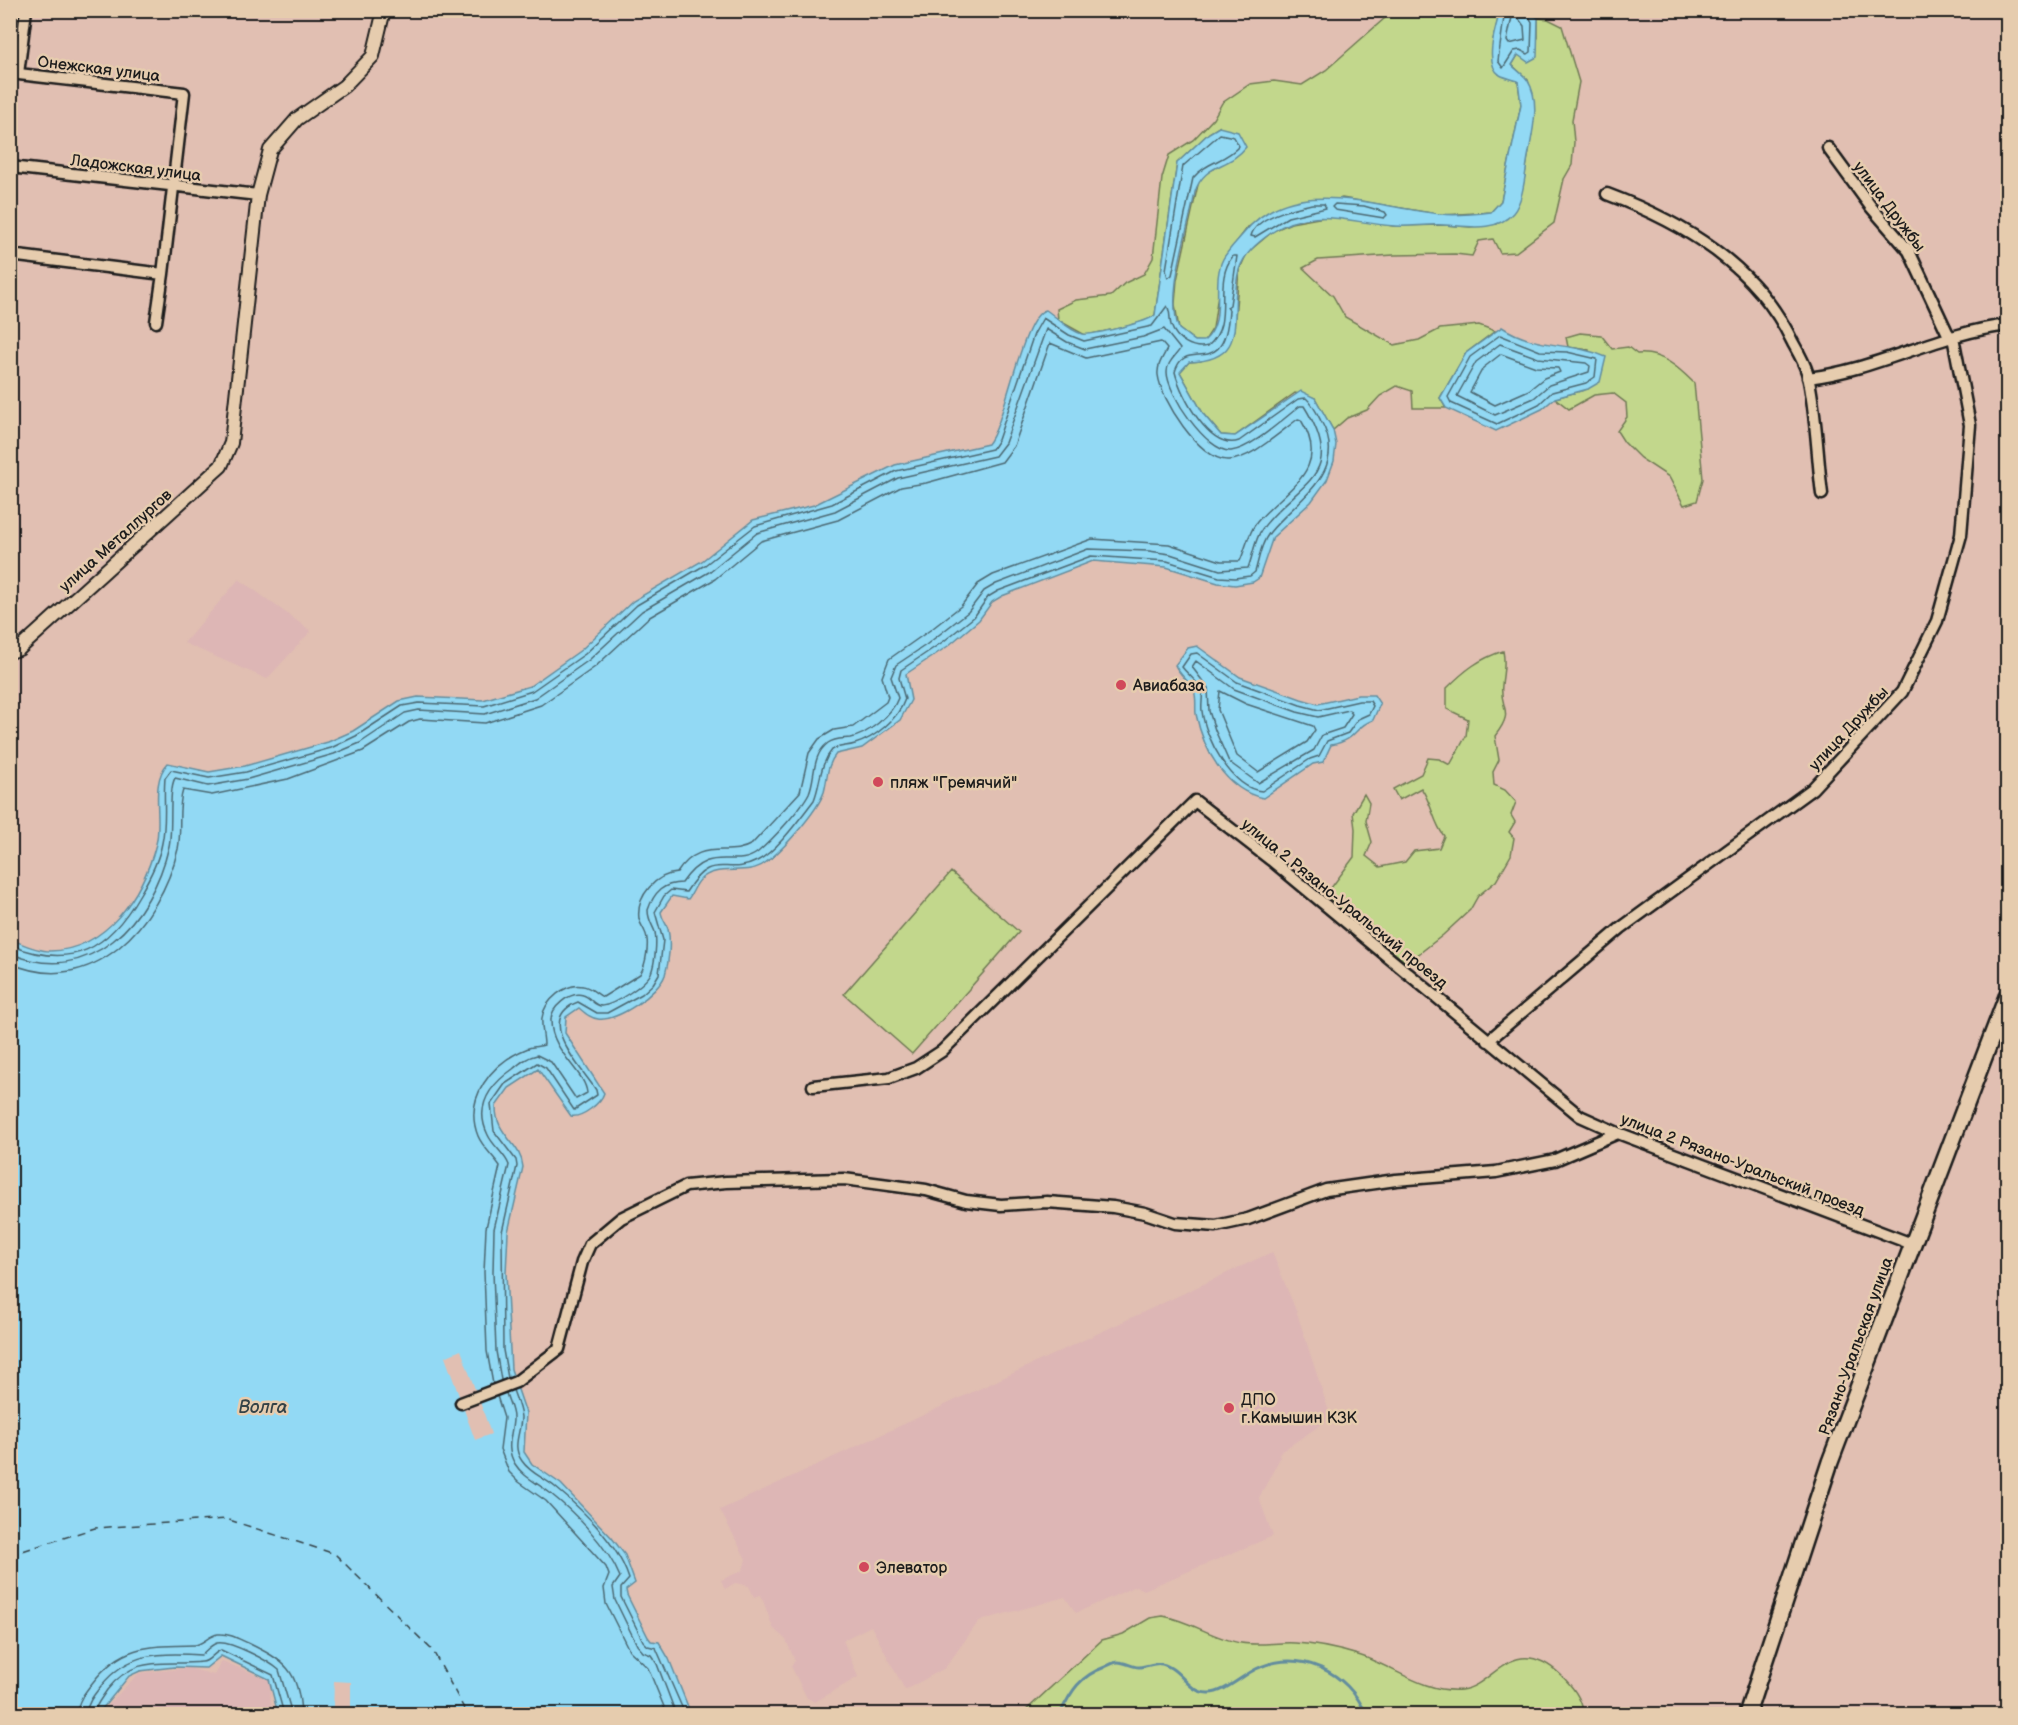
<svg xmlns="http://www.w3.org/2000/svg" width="2018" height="1725" font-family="'Balsamiq Sans',sans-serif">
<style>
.built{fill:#ddb6b5}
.green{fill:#c2d78c;stroke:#6f7a54;stroke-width:1.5}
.water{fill:#92d9f4;stroke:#638d9e;stroke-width:1.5}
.pier{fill:#e1bfb2}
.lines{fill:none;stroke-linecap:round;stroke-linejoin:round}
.shore{stroke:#4b6872;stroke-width:1.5}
.stream{stroke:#638d9e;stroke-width:3}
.ferry{stroke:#344247;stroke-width:1.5;stroke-dasharray:8 6;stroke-linecap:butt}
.minor-casing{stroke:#1c1c1c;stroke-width:15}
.tertiary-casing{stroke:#1c1c1c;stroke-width:16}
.primary-casing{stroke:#1c1c1c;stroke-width:20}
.minor{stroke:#e6ccae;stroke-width:10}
.tertiary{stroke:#e6ccae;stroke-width:12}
.primary{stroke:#e6ccae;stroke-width:15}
.poi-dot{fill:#d1495b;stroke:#e6ccae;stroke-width:2}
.labels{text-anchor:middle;stroke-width:5;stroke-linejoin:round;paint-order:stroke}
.street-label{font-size:16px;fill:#1c1c1c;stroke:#e6ccae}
.poi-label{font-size:16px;fill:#1c1c1c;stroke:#e6ccae;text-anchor:start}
.water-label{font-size:18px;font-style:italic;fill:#344247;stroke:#e6ccae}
</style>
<rect width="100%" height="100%" fill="#e1bfb2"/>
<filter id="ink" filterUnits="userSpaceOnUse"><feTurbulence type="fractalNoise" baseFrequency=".0167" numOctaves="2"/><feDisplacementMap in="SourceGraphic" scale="12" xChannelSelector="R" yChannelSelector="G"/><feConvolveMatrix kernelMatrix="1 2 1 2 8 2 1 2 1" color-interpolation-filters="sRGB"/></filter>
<g filter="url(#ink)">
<path class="built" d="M239,579l72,52 -44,48 -83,-36z
M1272,1252l25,61 34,105 -52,35 1,5 -21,40 14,38 -129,54 -8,-4 -60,27 -11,-16 -86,24 -34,47 -40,22 -34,-64 -28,14 15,37 -43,25 -8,-4 -16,-32 4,-5 -9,-21 -13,-12 -12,-33 -7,2 -5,-11 -14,-3 -10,6 -4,-9 22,-10 3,-11 -26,-49z
M222,1661l48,19 1,34h-172l40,-41 50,-5 25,7z"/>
<path class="green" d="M1393,11h107l-7,29 6,34 19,7 3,24 -20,96 -10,11 -48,3 -101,-17 -94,29 -25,33 -10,68 -9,14 -9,-1 -16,-12 -4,-25 2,-24 22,-100 7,-8 8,-3 5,-42 -10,6 -32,30 -22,152c-9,10 -55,17 -70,20l-27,-15 -1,-11 19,-9 35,-4 14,-13 19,-9 9,-16 9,-80 7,-23 24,-15 20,-21 9,-16 28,-19 24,-3 28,4 24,-15z
M1538,18l10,1 14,7 17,56 -7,38 2,22 -2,23 -8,14 -10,44 -38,29 -16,1 -7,-14 -14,2 -7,15 -17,-2 -61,1 -76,5 -15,8 30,28 12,21 49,28 25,-5 21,-11 39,-4 16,6 -29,22 -26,45 6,10h-33l-1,-17 -15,-5 -17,10 -13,14 -20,8 -14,12 -18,-32 -20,-5 -60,43 -14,-1 -17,-20 -24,-43 9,-10 12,-1 33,-31 5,-59 8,-18 26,-22 18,-8 39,-7 63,10 51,-1 26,2 27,-3 26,-38 10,-60 1,-23 -6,-23 -16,-15 6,-10 20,-17z
M1580,333l21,2 11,14 16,-2 9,7c23,-3 41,13 57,29l9,96 -6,22 -13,4 -15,-28 -29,-19 -16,-16 -7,-11 10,-14 -1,-14 -13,-10 -19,2 -25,14 -14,-11 33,-9 1,-39 -21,-3 -2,-10z
M1503,651c3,14 0,21 -1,34 -3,25 14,24 -7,51l4,24 -6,12 1,13 11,5 11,12 -5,13 4,7 -6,10 5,6 -3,17 -15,26 -18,15 -8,14 -27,25 -36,28 -77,-63 1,-12 23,-31 1,-28 -2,-16 11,-19 5,9 -3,18 6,21 -6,14 14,11 25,-5 9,-11 25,-3 5,-12c-11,-14 -12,-33 -23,-48l-22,12 -6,-11 28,-15 7,-16 11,1 11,6 16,-29 2,-17 -21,-10v-21c18,-18 32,-29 56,-37z
M951,872l68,60 -107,122 -68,-60z
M1163,1616c28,5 51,23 78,27 19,3 36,-1 54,0 21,1 43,6 63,12 34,10 65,38 103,35 26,-3 42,-36 69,-32 23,3 53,35 53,56h-561l80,-74 21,-6 27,-16z"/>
<path class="water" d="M1500,11h28l10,7 -1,39 -9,5 -10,-7 -6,10c5,6 13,10 16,16 13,21 4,53 0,76 -3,16 -4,43 -15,56 -17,20 -47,13 -69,12 -17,-1 -33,2 -50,1 -43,-3 -84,-21 -123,7 -14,10 -27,21 -32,37 -12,43 15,90 -50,92l-9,10 24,43 17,20 14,1 66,-45 14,7 18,32 3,14 -2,17 -7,19 -16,22 -38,35 -14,41 -6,4 -18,3 -17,-2 -52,-16 -73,-6 -91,35 -10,6 -13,18 -31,26 -42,28 5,26 -11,20 -38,28 -26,6c-10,12 -8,24 -12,38 -7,20 -42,59 -59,71 -18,14 -50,0 -65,17 -5,5 -7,13 -12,19l-16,-3 -11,16c1,7 5,11 7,17 3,13 1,33 -3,46 -6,18 -48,47 -67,44 -8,-1 -13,-6 -19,-11l-13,9 -1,16 39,60c-3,10 -22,25 -33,23l-33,-47 -29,19 -13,18c-1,30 25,36 27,61l-15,65 -2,41 5,96 15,44 -2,39 8,12 29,20 51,54 13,17 10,28 -9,7 1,5 21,42 3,4 8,1 10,17 22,55h-413l-9,-35 -48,-23 -15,12 -32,-1 -34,4 -11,5 -31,38h-87l-1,-775c13,5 27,12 40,12 57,-1 93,-57 106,-107 7,-26 -7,-61 12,-81l41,9 36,-6 83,-24 25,-11 46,-30 19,-4 65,3 47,-14 51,-36 52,-49 69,-40 51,-41 61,-15 81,-40 93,-21c18,-22 34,-130 58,-134 12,8 22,20 36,24 8,2 67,-12 73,-19l22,-152 32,-30 10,-6 19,5 8,15c-17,22 -42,16 -51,45 -6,38 -30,101 -16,137l16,12h9c24,-20 6,-57 19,-82 5,-9 13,-17 20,-25 49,-62 133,-26 198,-20 16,2 33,0 50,-2l10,-11 20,-96 -3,-24c-5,-2 -13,-3 -18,-6 -17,-11 -4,-49 0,-64z
M1502,327c35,23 67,14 104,30l-6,25 -12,7 -33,9 -13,11 -46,22 -50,-23 -6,-10 26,-45z
M1197,646l43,31 61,22 17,5 40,-9h16l6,9 -7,16c-20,7 -15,20 -42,25l-8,17 -10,2 -50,34c-38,-8 -60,-49 -67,-84 -1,-7 1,-16 -2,-23 -4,-10 -15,-16 -19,-26l13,-17z"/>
<path class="pier" d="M461,1350l15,42 39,-14 3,10 -38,14 11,32 -16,6 -30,-83z
M334,1681l17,1v32h-18z"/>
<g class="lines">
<path class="shore" d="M1505,10l-7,51 5,7 11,-17 6,-1 8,4 3,-2 1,-30 -7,-12
M1516,15l8,11 1,14 -16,4 -2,-3 5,-24z
M1220,134l14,3 5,9c-13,15 -33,16 -46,32l-21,97 -4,3 -2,-8 17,-104z
M1312,204h12l2,4 -38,9 -33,20 -4,-1c5,-20 43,-28 61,-32z
M1335,204l29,2 21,6 2,3 -3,3 -49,-8 -3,-3z
M1500,335l40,16 27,1 30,7 -2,18 -9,6 -34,9 -13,12 -42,20 -46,-21 -3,-6 22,-40z
M1500,344l38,14 48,5 4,3 -1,6 -40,13 -15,13 -39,17 -38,-19 19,-34z
M1501,354l35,13 22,1 2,4 -16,6 -15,12 -34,15 -25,-13 13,-24z
M1197,653l40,29 63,23 19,5 40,-9h11l3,5 -4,8 -11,5 -10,14 -21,8 -8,15 -9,3 -48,32c-30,-2 -57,-53 -60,-80 -1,-6 1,-13 0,-19 -3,-10 -14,-17 -20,-25l9,-13z
M1196,661l38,28 63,23 21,5 31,-7 3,4 -9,14 -21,7 -8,15 -56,33 -29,-21 -14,-32 -6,-19 -1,-23 -16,-21z
M1220,691l26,13 67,22 2,4 -8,12 -49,30 -21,-16 -19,-46z
M10,945c62,25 98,5 130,-51 9,-15 19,-34 22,-51 5,-22 1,-43 3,-65l6,-8 38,8 37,-6 85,-24 25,-12 46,-30 17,-3 65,3 48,-15 53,-37 52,-49 68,-40 50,-39 77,-22 64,-33 96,-22 6,-9 36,-106 9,-16 26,17 15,6 68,-15 15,-20c4,6 2,12 4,19 5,15 22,25 37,21 28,-24 3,-63 25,-90h4l-7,49 -3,2 2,3c-4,74 -44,24 -54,62 6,24 35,79 64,69l59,-42 8,-1c7,6 11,15 15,23 29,51 -24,78 -51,111 -9,11 -11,27 -15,40l-5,4 -15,2 -16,-1 -52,-16 -76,-5 -93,35 -10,6 -14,20 -30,24 -43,29 -2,8 6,21c-7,20 -30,39 -50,45 -9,3 -15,1 -23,6 -13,15 -11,33 -18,50 -14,18 -37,51 -57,61 -32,17 -44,-13 -71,31l-15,-2 -7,6 -9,16 8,28 -4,34 -6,10 -11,10 -35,19h-10l-19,-11c-45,17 3,65 18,88l1,5 -23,15 -28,-42 -9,-5 -32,21 -14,20 3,27 22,29 1,6 -15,66 1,118 5,28
M10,953c80,36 142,-33 159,-107 4,-18 -1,-56 6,-68l33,8 40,-7 86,-25 26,-11 45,-30 14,-3 66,4 50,-16 54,-38 53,-49 67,-39 48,-39 78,-22 63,-33 97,-22 10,-13 41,-114 21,13 18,7 58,-12 21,-8 16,20c-4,7 -13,13 -13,23 0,21 40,81 64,79 20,-2 52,-32 69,-45h4c45,72 -7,75 -42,123 -8,12 -9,27 -14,39l-28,2 -50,-16 -21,-3 -61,-2 -92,35 -12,7 -16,21 -42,33 -30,20 -5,12 7,21c-6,17 -31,37 -48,40 -8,1 -15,0 -22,5 -17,13 -12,34 -19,50 -8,16 -37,47 -51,59 -24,19 -48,-11 -76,31 -19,0 -28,9 -34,27 0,10 4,14 7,22 2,11 0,31 -4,41 -5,11 -37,32 -49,33 -9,0 -11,-9 -19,-11 -13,-4 -33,13 -32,26 0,31 34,50 36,72l-11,6 -25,-37 -14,-7c-10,2 -17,8 -24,14 -23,16 -39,38 -25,66 5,11 17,19 21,30l-15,64 -1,43 3,79 5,29
M10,963c83,37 150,-39 168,-114 4,-19 -1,-42 5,-59l29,5 76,-16 75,-28 46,-29 11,-3 65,4 56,-18 54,-38 53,-49 67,-39 46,-38 77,-21 63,-33 25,-4 76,-21 12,-16 36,-103 36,15 75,-16 6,7c-4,8 -10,16 -9,26 3,25 41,84 69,85 22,1 53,-28 71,-41l3,1c31,50 -15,68 -44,102 -9,11 -11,26 -17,39h-19l-52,-17 -77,-5 -99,36 -15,9 -17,22 -28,22 -44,31 -7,18 6,20 -2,5 -33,25 -19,3 -15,9 -10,14 -9,39 -48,52c-25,15 -51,-8 -75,29 -21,1 -41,23 -38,46 1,5 4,8 6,13 5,10 1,33 -5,42l-37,23c-7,-3 -12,-10 -20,-11 -17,-4 -39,15 -41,32 -1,9 2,19 2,27 -5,2 -12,1 -18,4 -34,14 -63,49 -48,87 5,12 15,19 22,30l-14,62 -2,44 3,79 6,33
M513,1390c3,9 7,18 8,27 0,16 -10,29 1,44 8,12 22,17 33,26 28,23 63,57 74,92l-8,9v9l22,44 5,5 8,2 29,66
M506,1393c2,8 8,18 7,27 -1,16 -8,28 2,44 8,13 23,19 35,29 26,21 57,52 70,84l-7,10 2,13 22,45 6,7 8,3 6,9 19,50
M497,1396l7,22 -4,31 9,23 10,10 27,19 60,66 3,8 -5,13 2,16 23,46 19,18 19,46
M77,1714c0,-12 8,-22 16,-32 30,-38 56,-36 101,-37 8,0 15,-10 24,-11 11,-1 21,5 30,9 37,18 51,27 53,71
M86,1714c1,-11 8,-19 15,-28 27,-34 59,-34 100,-31 5,-4 9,-10 16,-12 12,-3 52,18 62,27l13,44
M94,1714c1,-9 8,-16 13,-24 29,-36 54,-24 95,-28 7,0 11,-9 19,-12l52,25 11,39"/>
<path class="stream" d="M1060,1714c11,-23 20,-38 45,-47 4,-2 9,-5 13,-5 8,0 15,6 22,5 13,-2 19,-7 31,1 13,8 19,24 37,25 15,1 34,-17 48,-24 44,-21 92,3 110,45"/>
<path class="ferry" d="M10,1555l85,-27 131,-9 109,35 98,97 34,63"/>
<defs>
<path id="minor" d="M10,73l174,20 -21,181
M18,74l8,-64
M10,167l248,28
M1607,194c77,29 150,72 186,149 5,9 11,19 14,29 9,35 10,84 15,122
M10,255l153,19 -7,48
M1808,378c69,-8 130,-45 200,-53
M1488,1041l133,-113 191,-139 90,-97 35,-71 24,-86 9,-110 -16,-83 -7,-10 -38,-81 -38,-44 -43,-59
M813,1086l76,-8 27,-10 26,-17 253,-250 76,59 309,256 38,17 294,111
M461,1403l55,-21 43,-33 23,-87 8,-18 31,-26 65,-32 40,-4 118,-3 82,11 40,11 35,4 46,-3 66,5 32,6 30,10 41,3 32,-7 78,-29 70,-10 100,-8 59,-12 63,-27"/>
<path id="tertiary" d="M10,652l9,-3 202,-183 10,-23 27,-248 12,-45 27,-31 47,-33 29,-30 11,-46"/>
<path id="primary" d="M1747,1714l83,-252 178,-468"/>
</defs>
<use href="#minor" class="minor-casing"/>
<use href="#tertiary" class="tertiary-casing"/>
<use href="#primary" class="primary-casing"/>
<use href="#minor" class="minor"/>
<use href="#tertiary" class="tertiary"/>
<use href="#primary" class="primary"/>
</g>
</g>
<g class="poi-dot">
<circle cx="1121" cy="685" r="6"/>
<circle cx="878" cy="782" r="6"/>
<circle cx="1229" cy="1408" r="6"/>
<circle cx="864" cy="1567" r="6"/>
</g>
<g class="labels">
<g class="street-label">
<text transform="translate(99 68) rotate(7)" y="6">Онежская улица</text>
<text transform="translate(136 167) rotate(7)" y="6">Ладожская улица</text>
<text transform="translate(1890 206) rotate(53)" y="6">улица Дружбы</text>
<text transform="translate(115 540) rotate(-42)" y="6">улица Металлургов</text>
<text transform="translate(1848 728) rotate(-47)" y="6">улица Дружбы</text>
<text transform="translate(1345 903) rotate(39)" y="6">улица 2 Рязано-Уральский проезд</text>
<text transform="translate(1743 1164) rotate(21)" y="6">улица 2 Рязано-Уральский проезд</text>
<text transform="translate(1855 1346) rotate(-70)" y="6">Рязано-Уральская улица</text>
</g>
<g class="poi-label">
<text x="1133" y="691">Авиабаза</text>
<text x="890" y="788">пляж "Гремячий"</text>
<text x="1241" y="1405">ДПО<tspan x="1241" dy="18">г.Камышин КЗК</tspan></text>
<text x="876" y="1573">Элеватор</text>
</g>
<g class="water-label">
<text x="263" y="1413">Волга</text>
</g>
</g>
<rect width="2018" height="1725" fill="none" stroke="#e6ccae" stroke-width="36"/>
<rect x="18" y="18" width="1982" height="1689" fill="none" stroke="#1c1c1c" stroke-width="2" filter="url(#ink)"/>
</svg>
